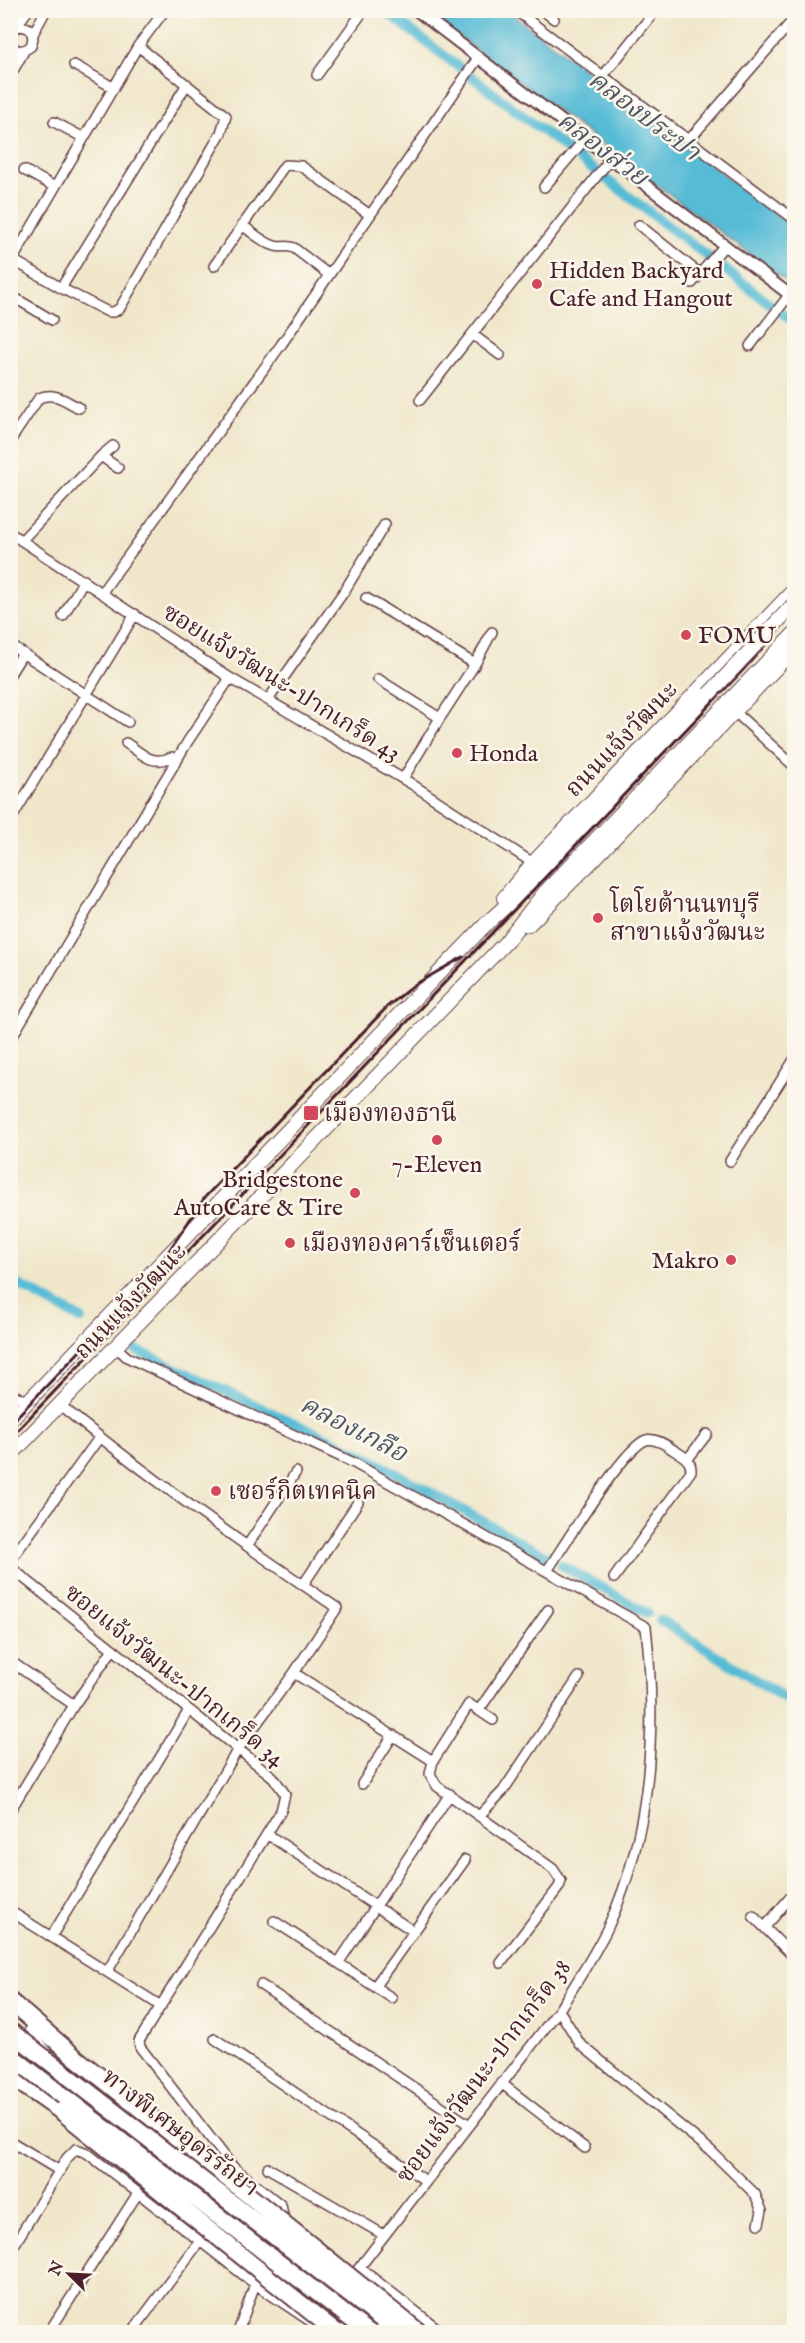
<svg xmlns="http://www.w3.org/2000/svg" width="805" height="2343" font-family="'IM FELL English','Noto Serif Thai',serif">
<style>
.water{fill:#57bbd5;stroke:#506d80;stroke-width:1.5}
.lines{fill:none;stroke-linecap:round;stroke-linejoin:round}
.canal{stroke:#57bbd5;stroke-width:10}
.minor-casing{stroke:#633d43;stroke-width:12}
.tertiary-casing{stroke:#633d43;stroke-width:14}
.primary-casing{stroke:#633d43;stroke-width:16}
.motorway-casing{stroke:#633d43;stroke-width:20}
.minor{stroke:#fff;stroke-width:9}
.tertiary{stroke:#fff;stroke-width:10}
.primary{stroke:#fff;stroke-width:14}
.motorway{stroke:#fff;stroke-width:16}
.rail{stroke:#4a1f2b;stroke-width:3}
.primary-bridge-casing{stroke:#633d43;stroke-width:16;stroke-linecap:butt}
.motorway-bridge-casing{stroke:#633d43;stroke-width:20;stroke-linecap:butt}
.primary-bridge{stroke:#fff;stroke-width:14}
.motorway-bridge{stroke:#fff;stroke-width:16}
.poi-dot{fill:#d1495b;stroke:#fbf7ec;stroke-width:2}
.labels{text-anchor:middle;stroke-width:5;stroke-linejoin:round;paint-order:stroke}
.poi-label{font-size:24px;fill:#4a1f2b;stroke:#fbf7ec;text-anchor:start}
.street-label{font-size:24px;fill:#4a1f2b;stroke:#fbf7ec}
.water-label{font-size:26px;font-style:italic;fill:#4f5666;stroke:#fbf7ec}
</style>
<rect width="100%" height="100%" fill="#fbf7ec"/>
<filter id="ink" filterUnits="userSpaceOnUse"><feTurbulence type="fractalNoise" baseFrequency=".0167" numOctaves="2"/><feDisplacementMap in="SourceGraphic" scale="12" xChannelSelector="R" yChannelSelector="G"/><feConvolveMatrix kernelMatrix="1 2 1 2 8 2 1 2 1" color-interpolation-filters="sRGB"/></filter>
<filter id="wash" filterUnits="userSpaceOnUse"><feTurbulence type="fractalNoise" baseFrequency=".008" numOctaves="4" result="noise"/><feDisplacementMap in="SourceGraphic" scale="24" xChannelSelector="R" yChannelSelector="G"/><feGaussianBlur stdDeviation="1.35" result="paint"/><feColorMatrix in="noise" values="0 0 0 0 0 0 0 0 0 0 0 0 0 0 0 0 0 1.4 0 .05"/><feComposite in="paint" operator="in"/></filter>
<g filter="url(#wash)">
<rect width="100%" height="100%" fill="#f0e7cb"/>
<path class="water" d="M424,11h84l286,217v59z"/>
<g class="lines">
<path class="canal" d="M384,10l410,312
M10,1280l71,39
M136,1350l223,103 188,104
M561,1565l86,48
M660,1620l134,84"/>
</g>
</g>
<g filter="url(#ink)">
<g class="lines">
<defs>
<path id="minor" d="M515,10l279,209
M542,10l12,9
M15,28l13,-18
M10,32c6,-7 14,-7 21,-2l2,8 -2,8c-7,6 -15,6 -21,-1
M33,34l13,-24
M74,65l40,23
M317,75l47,-65
M10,76l14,-25
M603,76l53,-66
M54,122l30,16
M689,140l105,-121
M24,170l31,17
M544,187l41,-48
M242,225c10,7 21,18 33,21 7,2 12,-1 19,2l35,27
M639,225l61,49
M13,260l48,28 47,24h6l6,-4 101,-175 5,-17 -88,-70
M10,264l128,-218 27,-36
M214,266l71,-101 16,1 69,49
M692,283l33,-38
M61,288l126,-204
M10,295l42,25
M472,334l28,21
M750,346l40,-52
M420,400l191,-242
M10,441l29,-43c14,-7 27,3 40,10
M101,456l17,12
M10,533l220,145 180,105 123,80
M22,540l79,-84 12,-10
M102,592l179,-247 197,-287
M366,598l109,66
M63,616l21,-36
M10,645l118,77
M10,674l13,-21
M378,679l62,39 -37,61
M268,700l77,-110 40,-66
M735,712l59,54
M440,718l35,-54 17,-32
M126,743c18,12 25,23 46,14l6,2
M10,821l125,-207
M10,1040l178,-299 42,-63
M730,1161l64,-101
M117,1348l10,9 227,106 292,164c11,100 5,207 -38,300 -14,29 -32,56 -49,83l-210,271
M10,1393l18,9
M60,1405c89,73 182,139 277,203l-43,65 -56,76 -131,223
M687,1460l20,-26
M247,1546l49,-74
M10,1561l89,-123
M10,1567l263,210 12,17 -4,17 -142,230 1,6 93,120 48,38 2,10 -39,48
M547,1571c16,-24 77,-124 99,-131 9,-3 22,6 29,11 8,4 17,10 16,20l-77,107
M303,1585l55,-83
M10,1661l64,44
M294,1673l139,88
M479,1710l69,-100
M493,1720l-24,-16 -36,57 -3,13 7,12 116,83 8,12 -2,6 -58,76
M362,1784l31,-49
M10,1811l64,-106 39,-56
M480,1815l23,-24 76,-114
M267,1834l146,97
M10,1911l151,95
M753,1916l41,41
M274,1921l118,77
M765,1927l29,-34
M51,1937l138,-227
M339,1962l111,-168
M261,1985l207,139
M375,1986l90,-126
M559,2010l21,34 130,106 45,44 7,17 -3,13
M30,2030l17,22
M215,2039l211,142
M501,2083l84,65
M10,2141l50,30
M182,2154l49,37
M268,2168l116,67
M10,2252l57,-94 9,-9 11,4 168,131 58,39 19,-22
M360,2268l82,64
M49,2332l89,-139
M132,2332l68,-91
M238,2332l17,-48"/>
<path id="tertiary" d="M416,10l378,288"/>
<path id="primary" d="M504,898l29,-35 261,-273
M528,925l67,-67 199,-209
M10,1420l476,-496 47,-43 176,-187
M10,1456l376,-389 119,-124 40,-51 249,-258"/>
<path id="motorway" d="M10,2001l65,56 146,116
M10,2076l51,35"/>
</defs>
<use href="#minor" class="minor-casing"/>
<use href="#tertiary" class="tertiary-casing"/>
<use href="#primary" class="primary-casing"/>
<use href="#motorway" class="motorway-casing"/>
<use href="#minor" class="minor"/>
<use href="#tertiary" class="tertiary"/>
<use href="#primary" class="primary"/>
<use href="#motorway" class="motorway"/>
<path class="rail" d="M10,1424l141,-147 55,-81 181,-189 27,-22 49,-28
M10,1438l733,-768 51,-58"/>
<defs>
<path id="primary-bridge" d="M709,694l85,-90"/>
<path id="motorway-bridge" d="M10,2031l388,301
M10,2055l358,277
M61,2111l275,221
M221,2173l198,159"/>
</defs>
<use href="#primary-bridge" class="primary-bridge-casing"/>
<use href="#motorway-bridge" class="motorway-bridge-casing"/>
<use href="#primary-bridge" class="primary-bridge"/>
<use href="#motorway-bridge" class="motorway-bridge"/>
</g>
</g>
<g class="poi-dot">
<circle cx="537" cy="284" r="6"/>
<circle cx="686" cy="635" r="6"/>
<circle cx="457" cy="753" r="6"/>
<circle cx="598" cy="918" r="6"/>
<rect x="303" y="1105" width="16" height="16" rx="3"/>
<circle cx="437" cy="1140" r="6"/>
<circle cx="355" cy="1193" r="6"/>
<circle cx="290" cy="1243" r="6"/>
<circle cx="731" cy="1260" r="6"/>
<circle cx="216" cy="1491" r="6"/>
</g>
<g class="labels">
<g class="poi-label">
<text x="549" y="278">Hidden Backyard<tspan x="549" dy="28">Cafe and Hangout</tspan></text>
<text x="698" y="643">FOMU</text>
<text x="469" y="761">Honda</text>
<text x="610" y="912">โตโยต้านนทบุรี<tspan x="610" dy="28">สาขาแจ้งวัฒนะ</tspan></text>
<text x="324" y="1121">เมืองทองธานี</text>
<text x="437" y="1172" text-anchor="middle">7-Eleven</text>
<text x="343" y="1187" text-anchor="end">Bridgestone<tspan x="343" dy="28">AutoCare &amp; Tire</tspan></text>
<text x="302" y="1251">เมืองทองคาร์เซ็นเตอร์</text>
<text x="719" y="1268" text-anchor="end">Makro</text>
<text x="228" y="1499">เซอร์กิตเทคนิค</text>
</g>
<g class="street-label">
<text transform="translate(282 682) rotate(32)" y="8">ซอยแจ้งวัฒนะ-ปากเกร็ด 43</text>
<text transform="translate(621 739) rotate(-46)" y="8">ถนนแจ้งวัฒนะ</text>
<text transform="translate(130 1301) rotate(-46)" y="8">ถนนแจ้งวัฒนะ</text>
<text transform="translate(175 1675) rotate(39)" y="8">ซอยแจ้งวัฒนะ-ปากเกร็ด 34</text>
<text transform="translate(483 2071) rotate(-53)" y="8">ซอยแจ้งวัฒนะ-ปากเกร็ด 38</text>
<text transform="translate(181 2132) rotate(38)" y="8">ทางพิเศษอุดรรัถยา</text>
</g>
<g class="water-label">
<text transform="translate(645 115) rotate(37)" y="9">คลองประปา</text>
<text transform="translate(603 148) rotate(37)" y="9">คลองส่วย</text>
<text transform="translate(354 1428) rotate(27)" y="9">คลองเกลือ</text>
</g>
</g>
<rect width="805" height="2343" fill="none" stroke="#fbf7ec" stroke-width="36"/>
<g transform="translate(69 2274) rotate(294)" stroke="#fbf7ec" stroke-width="4.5" paint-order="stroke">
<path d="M0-4.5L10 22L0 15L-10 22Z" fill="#4a1f2b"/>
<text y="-9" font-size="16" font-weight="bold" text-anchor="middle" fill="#4a1f2b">N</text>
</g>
</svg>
